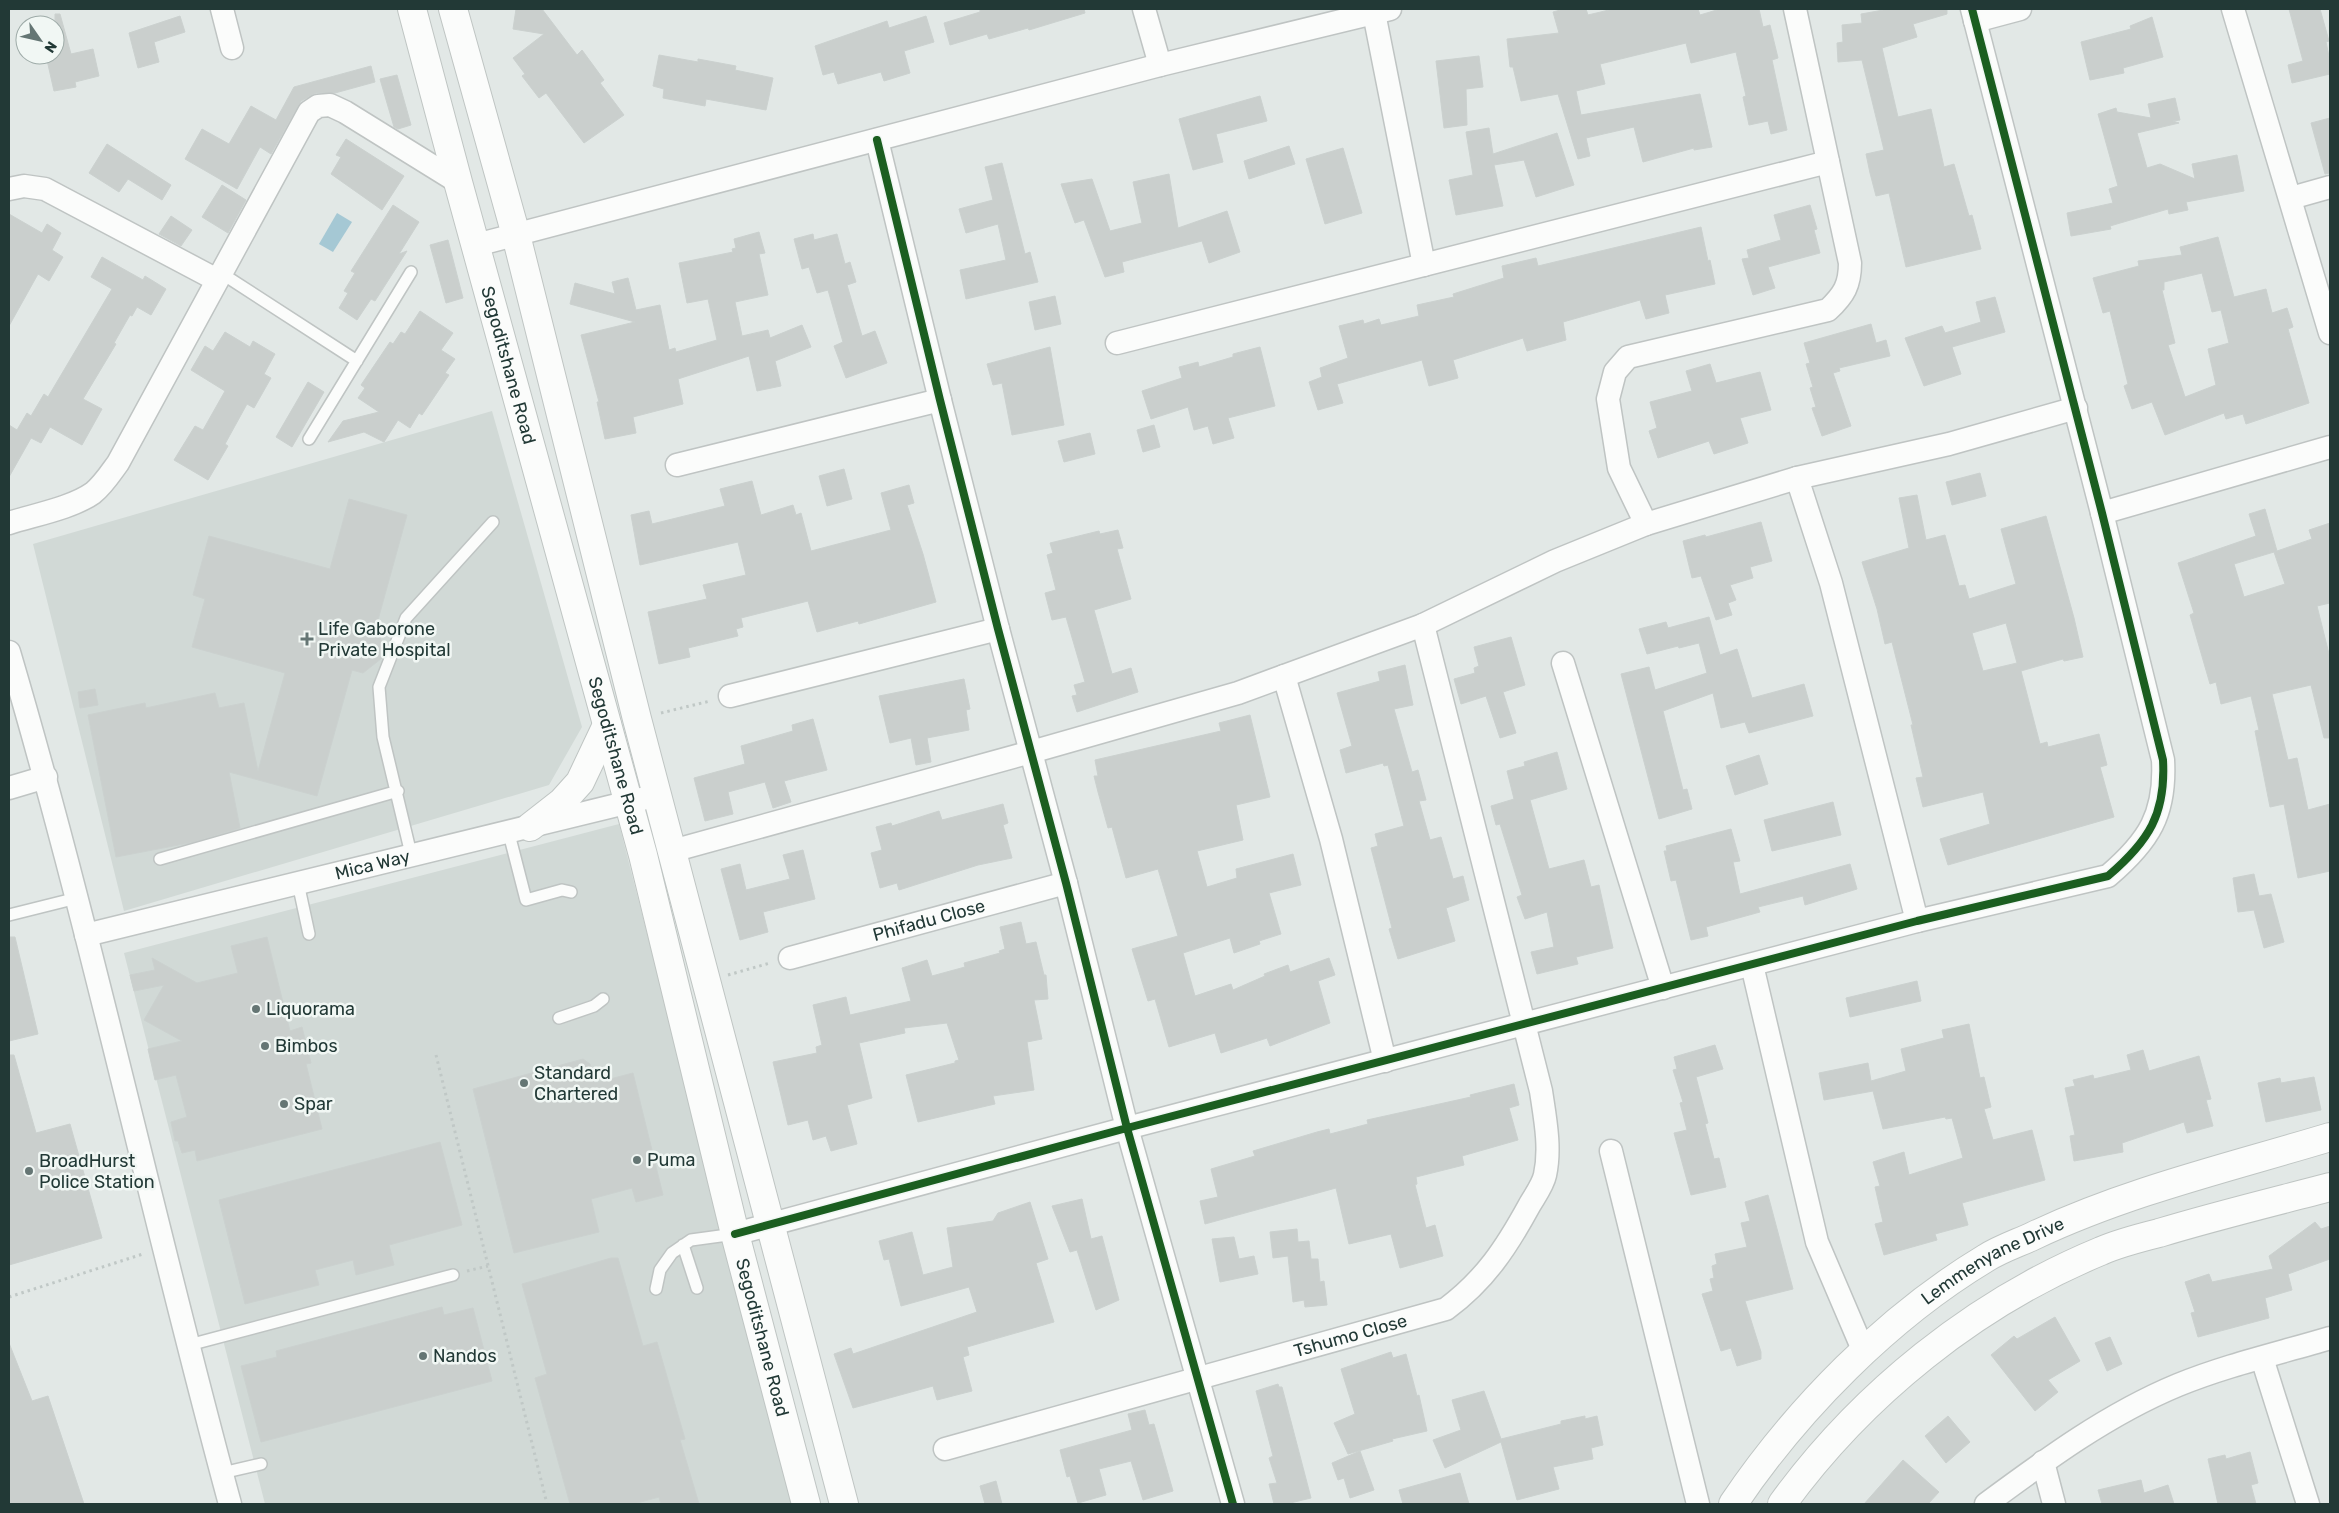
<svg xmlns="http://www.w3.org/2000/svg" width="2339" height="1513" font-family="Rubik,sans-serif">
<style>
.built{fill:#d1d9d6}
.water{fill:#a5c8d4}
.building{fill:#cacfcd;stroke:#cbd1cf;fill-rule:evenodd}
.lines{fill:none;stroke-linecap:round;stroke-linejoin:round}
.lane-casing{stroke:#bfc4c3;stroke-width:14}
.street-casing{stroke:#bfc4c3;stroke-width:25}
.secondary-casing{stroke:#bfc5c3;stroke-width:30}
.path{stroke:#c0c8c6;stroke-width:3;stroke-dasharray:2.5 4;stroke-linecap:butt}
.lane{stroke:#fbfcfb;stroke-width:11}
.street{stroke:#fbfcfb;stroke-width:22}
.secondary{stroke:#fbfcfb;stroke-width:28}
.cycleway-casing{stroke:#f1f7f4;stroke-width:11}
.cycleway{stroke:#1b5e20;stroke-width:8}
.poi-dot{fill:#657674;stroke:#f1f7f4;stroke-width:2}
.labels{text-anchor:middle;stroke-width:5;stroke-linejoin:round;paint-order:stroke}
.street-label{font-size:18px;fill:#223936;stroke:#f1f7f4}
.poi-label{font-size:18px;fill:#223936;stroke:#f1f7f4;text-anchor:start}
</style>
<rect width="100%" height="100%" fill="#e2e8e6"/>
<path class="built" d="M492,411l90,316 -33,58 -425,126 -91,-367z
M619,824l174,680h-528l-141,-551z"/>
<path class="water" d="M337,213l15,9 -19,30 -14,-8z"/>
<path class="building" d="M516,9h26l35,46 5,-5 22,30 -4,3 24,32 -40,28 -38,-50 -7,5 -17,-22 3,-2 -12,-16 31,-24 -31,-5z
M980,9h104l1,4 -56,17 -1,-2 -39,11 -2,-5 -37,11 -6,-22 36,-11z
M1564,9h22l2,6 25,-6h85l2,6 20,-6h39l4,18 7,-2 8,33 -6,2 15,70 -16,4 -3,-13 -19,4 -6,-28 3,-1 -10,-44 -45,11 -5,-20 -86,21 5,20 -29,7 5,24 119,-21 12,53 -18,3v-2l-51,14 -9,-35 -48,11 4,18 -12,3 -20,-65 -37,7 -8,-34h-3l-3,-28 52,-6 -6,-21z
M1889,9h58v5l-34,10 4,13 -35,11 16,69 33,-8 13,58 10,-3 15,52 3,-1 9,34 -75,18 -17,-74 -13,3 -6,-23 -4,-19 18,-4 -22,-90 -24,2 -1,-19 6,-1 -1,-17 20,-2 -1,-9z
M2289,9h31l9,32 -3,1 4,19v13l-38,9 -4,-18 15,-4z
M55,14h5l11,40 22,-5 6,27 -24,6 1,5 -22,4 -7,-31 8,-2z
M180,16l5,16 -31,10 5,20 -21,6 -9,-35z
M926,16l8,26 -30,9 6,22 -26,8 -3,-9 -43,12 -4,-12 -11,3 -8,-29 72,-25 2,7z
M2152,17l11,40 -40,11 1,5 -34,7 -9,-38 50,-13 -1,-3z
M659,55l39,7v-3l38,7 -1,4 38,8 -7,32 -60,-11 -1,7 -42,-8 1,-9 -11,-3z
M1479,56l4,31 -17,2 1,36 -23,3 -8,-67z
M371,66l4,16 -40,11h-19l-15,8 -30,53 -11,-7 -23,42 -52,-30 17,-30 27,15 22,-38 25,14 18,-33z
M397,75l14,50 -13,4 -4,-2 -14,-48z
M1260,96l7,25 -51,13 7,28 -30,8 -14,-51z
M2175,98l5,22 -7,1 6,2 -42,10 10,35 13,-4 35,15 -3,-15 45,-9 7,36 -58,11 2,8 -19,4 -1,-5 -58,17 1,3 -40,7 -4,-23 46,-10 -4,-14 9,-3 -20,-72 18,-6 1,4 34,6 -3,-14z
M2330,118v55l-5,1 -14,-51z
M1489,128l4,26 64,-21 17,52 -38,12 -12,-37 -30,5 9,41 -47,9 -7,-35 24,-5 -7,-43z
M346,139l58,37 -22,34 -51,-36 10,-17 -5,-2z
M107,144l64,41 -9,15 -34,-21 -9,13 -30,-19z
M1289,146l6,18 -46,15 -5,-18z
M1343,148l19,65 -37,11 -19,-65z
M1002,163l23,91 5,-2 8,30 -72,17 -6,-29 46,-10 -8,-36 -32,9 -7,-24 34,-9 -8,-33z
M1169,174l9,54 49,-17 13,41 -31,11 -7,-22 -80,21 2,10 -19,5 -21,-57 -9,3 -14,-39 31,-5 18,52 32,-8 -9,-41z
M222,185l24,15 -18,33 -26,-16z
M393,205l26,17 -20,32 8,-3 -32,50 -4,-2 -14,21 -18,-12 9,-15 -4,-2 11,-18 -4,-2z
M1810,205l7,24 -3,1 6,23 -52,14 7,21 -22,7 -11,-36 7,-1 -2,-8 34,-10 -7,-25z
M9,214l33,19 5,-9 14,9 -9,17 11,7 -14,24 -11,-7 -29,52z
M171,216l21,14 -11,16 -22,-12z
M1701,227l7,34 2,-1 5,24 -50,11 4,18 -23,6 -6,-19 -77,22 3,18 -39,11 -4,-13 -70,22 5,18 -29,8 -7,-26 -85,24 6,19 -25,7 -9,-28 13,-5 -2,-9 28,-10 -9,-32 24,-6 1,4 15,-5 2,6 38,-9 -2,-11 37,-8 -1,-3 51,-16 -2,-12 34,-8 2,8z
M759,232l6,21 -6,1 9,41 -33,7 7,34 26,-6 2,8 32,-13 9,22 -36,14 6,25 -24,5 -8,-35 -71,23 5,25 -50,13 3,16 -31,6 -8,-37h2l-18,-67 54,-13 -65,-18 5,-21 40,11 -3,-12 16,-4 8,32 24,-5 9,45 6,-2 1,4 41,-12 -9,-41 -21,4 -8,-40 54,-11 -1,-3 4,-1 -2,-9z
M813,234l1,6 23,-6 8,30 5,-2 6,20 -9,3 15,51 13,-5 12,32 -41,15 -12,-32 9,-4 -15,-52 -11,3 -8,-26 -7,2 -8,-30z
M2218,237l16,60 32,-8 6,24 15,-5 6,19 -5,2 21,74 -63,21 -3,-10 -17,5 -2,-6 -59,22 -13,-33 -20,7 -8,-23 4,-2 -18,-73 -7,2 -10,-35 46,-12 -1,-5 44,-6 -2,-8zM2202,273l10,39 9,-2 8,33 -21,6 8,36 -31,12 -17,-52 7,-2 -13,-53h2v-8z
M448,240l15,58 -17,5 -16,-58z
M102,257l41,23 2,-4 21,13 -15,26 -14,-8 -5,9 -2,-1 -16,28 2,1 -33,55 19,10 -20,36 -32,-18 -9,16 -10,-5 -22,39v-52l8,5 10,-17 4,3 13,-22 4,3 64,-108 -21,-12z
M1055,296l6,28 -26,6 -6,-28z
M1995,297l10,35 -53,15 9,27 -37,12 -19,-48 37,-12 3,7 36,-11 -5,-20z
M420,311l33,22 -12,17 14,9 -10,14 4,2 -27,40 -3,-2 -9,15 -12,-8 -14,22 -20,-10 -36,10 15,-21 36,-9 -21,-14 7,-10 -4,-3 29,-43 3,2 8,-12 4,2z
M1871,324l5,19 10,-3 4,16 -51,12 1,3 -7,2 18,53 -29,10 -10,-28 4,-1 -6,-19 3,-1 -7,-23 4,-1 -6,-20z
M225,332l25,15 3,-6 22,13 -11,20 7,4 -17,30 -7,-4 -22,40 3,2 -20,34 -34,-20 21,-34 8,4 22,-39 -34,-21 14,-24 8,5z
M1050,347l14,78 -52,10 -10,-52 -9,2 -6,-21z
M1260,347l15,59 -47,12 6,20 -21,6 -5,-18 -14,4 -6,-23 -37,12 -9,-28 40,-13 -3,-11 19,-5 1,5 34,-10v-3z
M1710,364l6,19 44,-11 11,38 -31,8 8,25 -34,11 -5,-13 -51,17 -9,-27 8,-3 -7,-26 42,-11 -6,-20z
M308,382l16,10 -32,55 -16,-10z
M1154,425l6,22 -17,5 -6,-22z
M1090,433l5,21 -31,8 -6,-21z
M844,469l8,30 -25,7 -8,-30z
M1980,473l6,23 -34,9 -6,-23z
M752,481l9,34 32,-10 3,10 5,-2 10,38 80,-21 -10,-37 28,-8 5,18 -7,2 16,49 13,48 -77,22 -1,-3 -41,11 -9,-31 -67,17 2,9 -7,2 2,7 -50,12 2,9 -31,7 -11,-52 59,-13 -4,-14 43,-10 -8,-33 -98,23 -9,-50 18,-4 3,13 73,-18 -5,-17z
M1917,495l9,45 19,-5 14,51 6,-1 4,14 47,-15 -15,-55 45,-13 28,102 9,39 -19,4 -1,-2 -42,12 19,73 7,-2 1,5 51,-13 8,31 -7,2 14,50 -166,48 -8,-26 50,-15 -7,-32 -60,15 -7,-29 7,-1 -12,-52h2l-21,-83 -7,2 -8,-35 -15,-47 47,-14 -10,-50zM2006,623l11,40 -34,8 -11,-38z
M349,499l58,16 -31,112 9,24 -3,7 -19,15 -11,-3 -35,126 -88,-24 11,56 -46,14 -78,15 -28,-142 57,-12 1,5 69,-15 4,15 25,-5 14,68 27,-98 -93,-26 13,-48 -12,-4 16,-59 121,33z
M2265,509l12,42 35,-12 -3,-9 21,-7v80l-13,3 13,52v80h-6l-13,-53 -39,9 16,66 9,-2 11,52 22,-6v67l-32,7 -14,-74 -14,3 -15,-76 4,-1 -8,-34 -30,8 -5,-22 -6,2 -20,-69 4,-2 -16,-50 78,-27 -7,-22zM2274,552l11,32 -41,13 -10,-33z
M1761,522l11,39 -22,6 3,11 -23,7 6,15 -8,3 4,12 -16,5 -15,-44 -9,2 -9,-37 22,-6 1,2z
M1118,530l5,18 -6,1 14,50 -37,11 18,64 19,-6 7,24 -61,20 -5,-16 5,-1 -3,-10 11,-3 -19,-65 -14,3 -7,-27 11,-3 -9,-35 6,-2 -3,-10 49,-12 1,3z
M1709,617l11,38 17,-6 15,49 52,-14 9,32 -64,17 -4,-11 -24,6 -8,-35 -50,18 20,79 4,-1 5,20 -33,10 -38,-145 28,-7 6,23 52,-17 -8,-30 -20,5 -1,-2 -31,8 -8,-25 27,-7 2,6z
M1511,637l14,48 -22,7 13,41 -16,5 -14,-42 -25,8 -7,-25 21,-6 -1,-5 5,-2 -5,-19z
M1405,665l8,40 -19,4 18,63 6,-2 8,30 -7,1 11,39 11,-3 12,42 10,-3 6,24 -23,8 9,33 -57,18 -9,-30 3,-1 -21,-80 7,-2 -3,-12 29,-8 -16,-61 -4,1 -1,-3 -37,10 -6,-23 12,-4 -15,-53 43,-12 -2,-9z
M964,679l6,30 -4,1 3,20 -42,8 4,24 -15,3 -5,-27 -21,5 -11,-47z
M95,689l3,16 -18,3 -2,-16z
M1250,715l20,82 -34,8 7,35 -46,11 10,36 30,-9 -1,-9 57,-15 8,31 -32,8 12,41 -22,7 1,3 -26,9 -4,-15 -47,15 12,43 36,-12 2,6 32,-14 -1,-2 24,-9 2,7 39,-14 6,17 -17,6 12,42 -60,23 -3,-8 -46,15 -6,-20 -46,14 -14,-48 -7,2 -16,-52 46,-13 -20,-67 -32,9 -14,-51 -4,1 -10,-36 -4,-16h4l-3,-16 126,-29 -2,-8z
M813,719l14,51 -43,11 7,21 -18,6 -8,-26 -37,10 5,22 -28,7 -11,-43 51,-14 -4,-18 52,-15 -1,-6z
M1557,752l10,37 -37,11 19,69 35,-9 7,27 8,-2 14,63 -37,9 2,7 -41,10 -6,-22 23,-5 -7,-35 -22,7 -8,-22 5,-2 -22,-71 -4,1 -5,-19 23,-7 -7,-28 18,-5 -1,-4z
M1759,755l9,29 -33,11 -9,-29z
M1833,802l8,33 -69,16 -8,-31z
M1003,804l5,19 -5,2 9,33 -34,7 -79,25 -2,-7 -17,5 -9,-35 11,-3 -6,-23 15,-4 1,3 47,-15 3,9z
M1731,829l9,32 -7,1 7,32 110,-30 7,25 -52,16 -2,-9 -45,11 2,5 -54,15 2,9 -17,4 -15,-60 -5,1 -7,-30h3l-1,-5z
M803,850l12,49 -52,13 5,20 -28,8 -19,-71 19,-5 6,26 44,-11 -7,-24z
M2254,874l5,22 12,-2 13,48 -20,6 -10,-38 -16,2 -5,-34z
M1021,922l5,22 10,-2 8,33h2l2,24 -14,1 8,39 -15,3 7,48 -41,6 2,8 -77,18 -12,-47 49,-12v-2l4,-1 -12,-37 -43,5 1,5 -46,10 13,55 -25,7 10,39 -26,7 -5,-15 -13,4 -5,-20 -20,5 -15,-63 44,-9 -1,-6 6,-2 -9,-40 33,-8 4,18 61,-14 -9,-33 25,-8 5,16 33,-9 -1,-4 36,-10 -1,-2 6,-2 -5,-22z
M9,937h6l23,97 -29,7z
M267,937l23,94 12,-4 9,36 -5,1 16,65 -125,32 -2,-11 -13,3 -4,-12h-3l-4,-19 16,-5 -11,-42 -21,5 -7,-31 34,-8 -38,-21 20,-35 -30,6 -4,-16 25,-5 -3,-12 45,25 41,-10 -7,-27z
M1917,981l4,20 -71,16 -4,-19z
M1969,1024l11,54 4,-1 7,30 -7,2 9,31 39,-10 13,50 -83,23 6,22 -33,9 2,6 -53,15 -9,-31 8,-2 -8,-35 5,-1 -7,-24 31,-10 5,23 54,-17 -11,-40 -6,1 -1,-2 -62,12 -10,-38 -49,9 -5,-27 49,-10 3,18 35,-10 -5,-22 43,-11 -2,-8z
M1715,1045l8,24 -27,8 12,46 -3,1 9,35 5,-1 7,29 -35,8 -17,-62 13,-3 -7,-27 3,-1 -10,-32 4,-1 -3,-12z
M2143,1050l6,21 50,-15 12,43 -5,1 7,26 -26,7 -3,-11 -62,21 1,9 -49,9 -4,-25 5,-1 -10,-47 10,-2 -2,-6 20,-5 1,4 37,-9 -4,-15z
M9,1055h5l22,78 34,-9 32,114 -93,27z
M583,1059l7,5 5,19 38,-10 30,122 -27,7 -4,-14 -41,11 8,33 -85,21 -41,-164z
M2314,1077l7,33 -55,12 -8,-39 22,-5 1,5z
M1514,1084l5,21 -10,3 9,32 -56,16 2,9 -48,12 1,7 -2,1 11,43 9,-3 8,31 -43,12 -9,-34 -42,10 -13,-56 -131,36 -5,-23 18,-4 -7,-28 44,-13 -2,-5 64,-19 12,-3 1,5 38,-10 -1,-4 104,-23 -1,-2z
M440,1142l22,83 -73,20 5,20 -38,10 -3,-15 -38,10 4,15 -74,19 -26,-104z
M1768,1195l25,94 -48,12 16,51v7l-24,7 -6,-18 -10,3 -19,-57 11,-3 -3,-12 4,-1 -2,-12 5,-2 -2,-10 32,-7 -6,-24 9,-2 -5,-19z
M1082,1199l9,40 11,-3 17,64 -23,10 -19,-60 -7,2 -18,-46z
M1030,1202l18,57 -12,4 18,59 -87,25 2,8 -6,2 9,34 -35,9 -4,-14 -80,22 -19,-54 17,-6 2,6 124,-42 -8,-25 -68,19 -12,-47 -5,1 -5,-19 33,-9 11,43 30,-8 -6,-39 46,-7 5,-8z
M2315,1222l6,7 9,-3v33l-42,15 4,16 -27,8 4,20 -71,19 -7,-24 4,-1 -10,-30 24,-8 3,8 61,-13 -4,-13z
M1297,1229l1,13 11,-1 2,18h7l2,23 4,-1 3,24 -22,2 -1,-7 -11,2 -5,-46 -15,2 -3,-26z
M1234,1237l5,22 15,-3 4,18 -38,8 -8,-43z
M611,1258h7l25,88 14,-4 28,97 -5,1 19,64h-38l-2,-7 -26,7h-63l-35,-126 12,-4 -25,-90z
M442,1307l2,8 29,-7 19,73 -231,61 -20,-76 36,-9 -1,-6z
M2055,1317l25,44 -32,19 10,12 -23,19 -44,-56 23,-19 3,3z
M2110,1337l12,27 -15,7 -12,-28z
M9,1343l23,58 16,-5 36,108h-75z
M1391,1352l2,6 13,-4 11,42 2,-1 8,36 -35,8 1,2 -45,13 -14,-31 21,-9 -14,-45z
M1278,1384l1,3h3l29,111 -25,6h-12l-5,-20 8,-1 -8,-25 4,-2 -17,-65z
M1484,1391l17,48 60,-15v-3l24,-5v3l12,-3 6,29 -12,3 2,11 -40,8 6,22 -42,11 -16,-58 -56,26 -12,-28 28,-10 -9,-30z
M1145,1410l4,15 5,-1 19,67 -30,9 -12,-39 -32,8 7,26 -28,8 -8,-27 -3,1 -7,-27 72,-20 -4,-16z
M1948,1416l22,26 -24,21 -21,-27z
M1360,1451l14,39 -24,8 -6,-20 -6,2 -6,-17z
M2250,1452l8,31 -7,2 5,19h-38l-10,-45 17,-4 1,4z
M1903,1460l36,32 -11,12h-64z
M1460,1473l9,31h-66l-4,-14z
M2141,1480l3,13 24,-8 6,19h-72l-4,-14z
M996,1481l6,23h-17l-5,-18z"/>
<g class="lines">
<defs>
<path id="lane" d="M221,273l136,88
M309,439l102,-167
M508,830l18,70 36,-10 9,2
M411,854l-28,-117 -4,-50 27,-69 87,-96
M160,859l238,-68
M298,883l11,51
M9,915l68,-17
M559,1018l35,-12 9,-7
M683,1245l14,43
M656,1289l4,-19 12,-17 19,-13 44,-6
M189,1345l264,-70
M222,1473l39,-9"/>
<g id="street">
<path d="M222,9l10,39"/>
<path d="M1144,9l16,56"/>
<path d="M1795,9l55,254c0,22 -6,32 -22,47l-200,47 -13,15 -7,27 11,69 27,56 151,-46"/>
<path d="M2233,9l97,324"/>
<path d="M1374,13l50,252"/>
<path d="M1975,21l45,-12"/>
<path d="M877,140l63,260 58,229 68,254 61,245 106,376"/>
<path d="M9,189l15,-3 21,3 172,91"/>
<path d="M2291,198l39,-11"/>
<path d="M476,245l684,-180 230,-56"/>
<path d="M1117,343l711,-181"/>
<path d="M677,465l263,-65"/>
<path d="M2102,513l228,-66"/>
<path d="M9,523c25,-8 63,-15 84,-30 10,-8 17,-19 25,-30l191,-351 9,-6 12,-1 15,7 113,70"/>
<path d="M9,652c83,281 144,569 221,852"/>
<path d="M1563,663l100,325"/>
<path d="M1284,676l139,-51 132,-64 91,-37"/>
<path d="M730,696l268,-67"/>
<path d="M9,788l37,-11"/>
<path d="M672,851l359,-99 207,-59 46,-17 47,163 54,222"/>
<path d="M1917,921l-86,-338 -34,-105 152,-34 127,-36"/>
<path id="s1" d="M86,935l572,-140"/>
<path id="s2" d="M790,958l276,-75"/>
<path d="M1752,965l65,277 47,110"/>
<path d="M1611,1151l87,353"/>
<path d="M735,1234l392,-106 790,-207 191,-45c41,-35 58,-62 55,-116l-61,-247 -130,-504"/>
<path d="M2262,1358l46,146"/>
<path id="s3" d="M945,1449l501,-140c39,-29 60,-61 83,-103 5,-9 14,-21 16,-31 6,-27 0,-57 -4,-84l-118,-466"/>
<path d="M2043,1462l11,42"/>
<path d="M1986,1504c61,-45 122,-90 192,-119 49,-20 102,-32 152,-47"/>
</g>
<g id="secondary">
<path id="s4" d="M412,9l46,173 185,673 92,379 71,270"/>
<path d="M453,9l63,226 121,484 207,785"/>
<path d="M530,827l32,-25 18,-20 27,-57"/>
<path id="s5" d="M1733,1504c64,-95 155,-187 253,-246 14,-9 32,-15 47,-22 95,-45 198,-69 297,-99"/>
<path d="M1782,1504c80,-110 193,-201 319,-253 18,-8 38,-13 58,-18 56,-17 114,-31 171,-46"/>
</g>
</defs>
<use href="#lane" class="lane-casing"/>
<use href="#street" class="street-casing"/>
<use href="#secondary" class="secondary-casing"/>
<path class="path" d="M661,713l49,-12
M728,975l42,-12
M436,1055l111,449
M467,1271l21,-5
M9,1297l134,-43"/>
<use href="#lane" class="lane"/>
<use href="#street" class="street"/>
<use href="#secondary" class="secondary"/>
<defs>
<path id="cycleway" d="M877,140l63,260 58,229 68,254 61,245 106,376
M735,1234l392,-106 790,-207 191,-45c41,-35 58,-62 55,-116l-61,-247 -130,-504"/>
</defs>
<use href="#cycleway" class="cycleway-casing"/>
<use href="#cycleway" class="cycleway"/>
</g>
<g class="poi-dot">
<path d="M304.5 631.5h5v5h5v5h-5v5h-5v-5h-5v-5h5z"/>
<circle cx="256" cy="1009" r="5"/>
<circle cx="265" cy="1046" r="5"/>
<circle cx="524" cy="1083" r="5"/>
<circle cx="284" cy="1104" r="5"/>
<circle cx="637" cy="1160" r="5"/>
<circle cx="29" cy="1171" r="5"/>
<circle cx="423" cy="1356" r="5"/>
</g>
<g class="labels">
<g class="street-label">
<text dy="6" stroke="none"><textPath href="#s4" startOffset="369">Segoditshane Road</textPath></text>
<text dy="6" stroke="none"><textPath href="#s4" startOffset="774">Segoditshane Road</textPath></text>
<text dy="6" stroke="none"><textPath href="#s1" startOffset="295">Mica Way</textPath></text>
<text dy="6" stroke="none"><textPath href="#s2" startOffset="144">Phifadu Close</textPath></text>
<text dy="6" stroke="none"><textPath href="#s5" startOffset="360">Lemmenyane Drive</textPath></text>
<text dy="6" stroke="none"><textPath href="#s3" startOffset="421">Tshumo Close</textPath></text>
<text dy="6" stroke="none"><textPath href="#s4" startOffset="1374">Segoditshane Road</textPath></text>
</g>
<g class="poi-label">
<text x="318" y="635">Life Gaborone<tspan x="318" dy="21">Private Hospital</tspan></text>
<text x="266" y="1015">Liquorama</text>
<text x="275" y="1052">Bimbos</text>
<text x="534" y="1079">Standard<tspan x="534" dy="21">Chartered</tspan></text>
<text x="294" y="1110">Spar</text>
<text x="647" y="1166">Puma</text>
<text x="39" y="1167">BroadHurst<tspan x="39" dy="21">Police Station</tspan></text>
<text x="433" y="1362">Nandos</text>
</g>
</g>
<rect width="2339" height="1513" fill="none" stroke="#223936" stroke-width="20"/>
<g transform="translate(40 40) rotate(124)"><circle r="24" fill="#f1f7f4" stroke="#9eaba8"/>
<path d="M0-4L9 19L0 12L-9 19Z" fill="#657674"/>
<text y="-8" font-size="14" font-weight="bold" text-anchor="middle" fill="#223936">N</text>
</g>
</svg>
